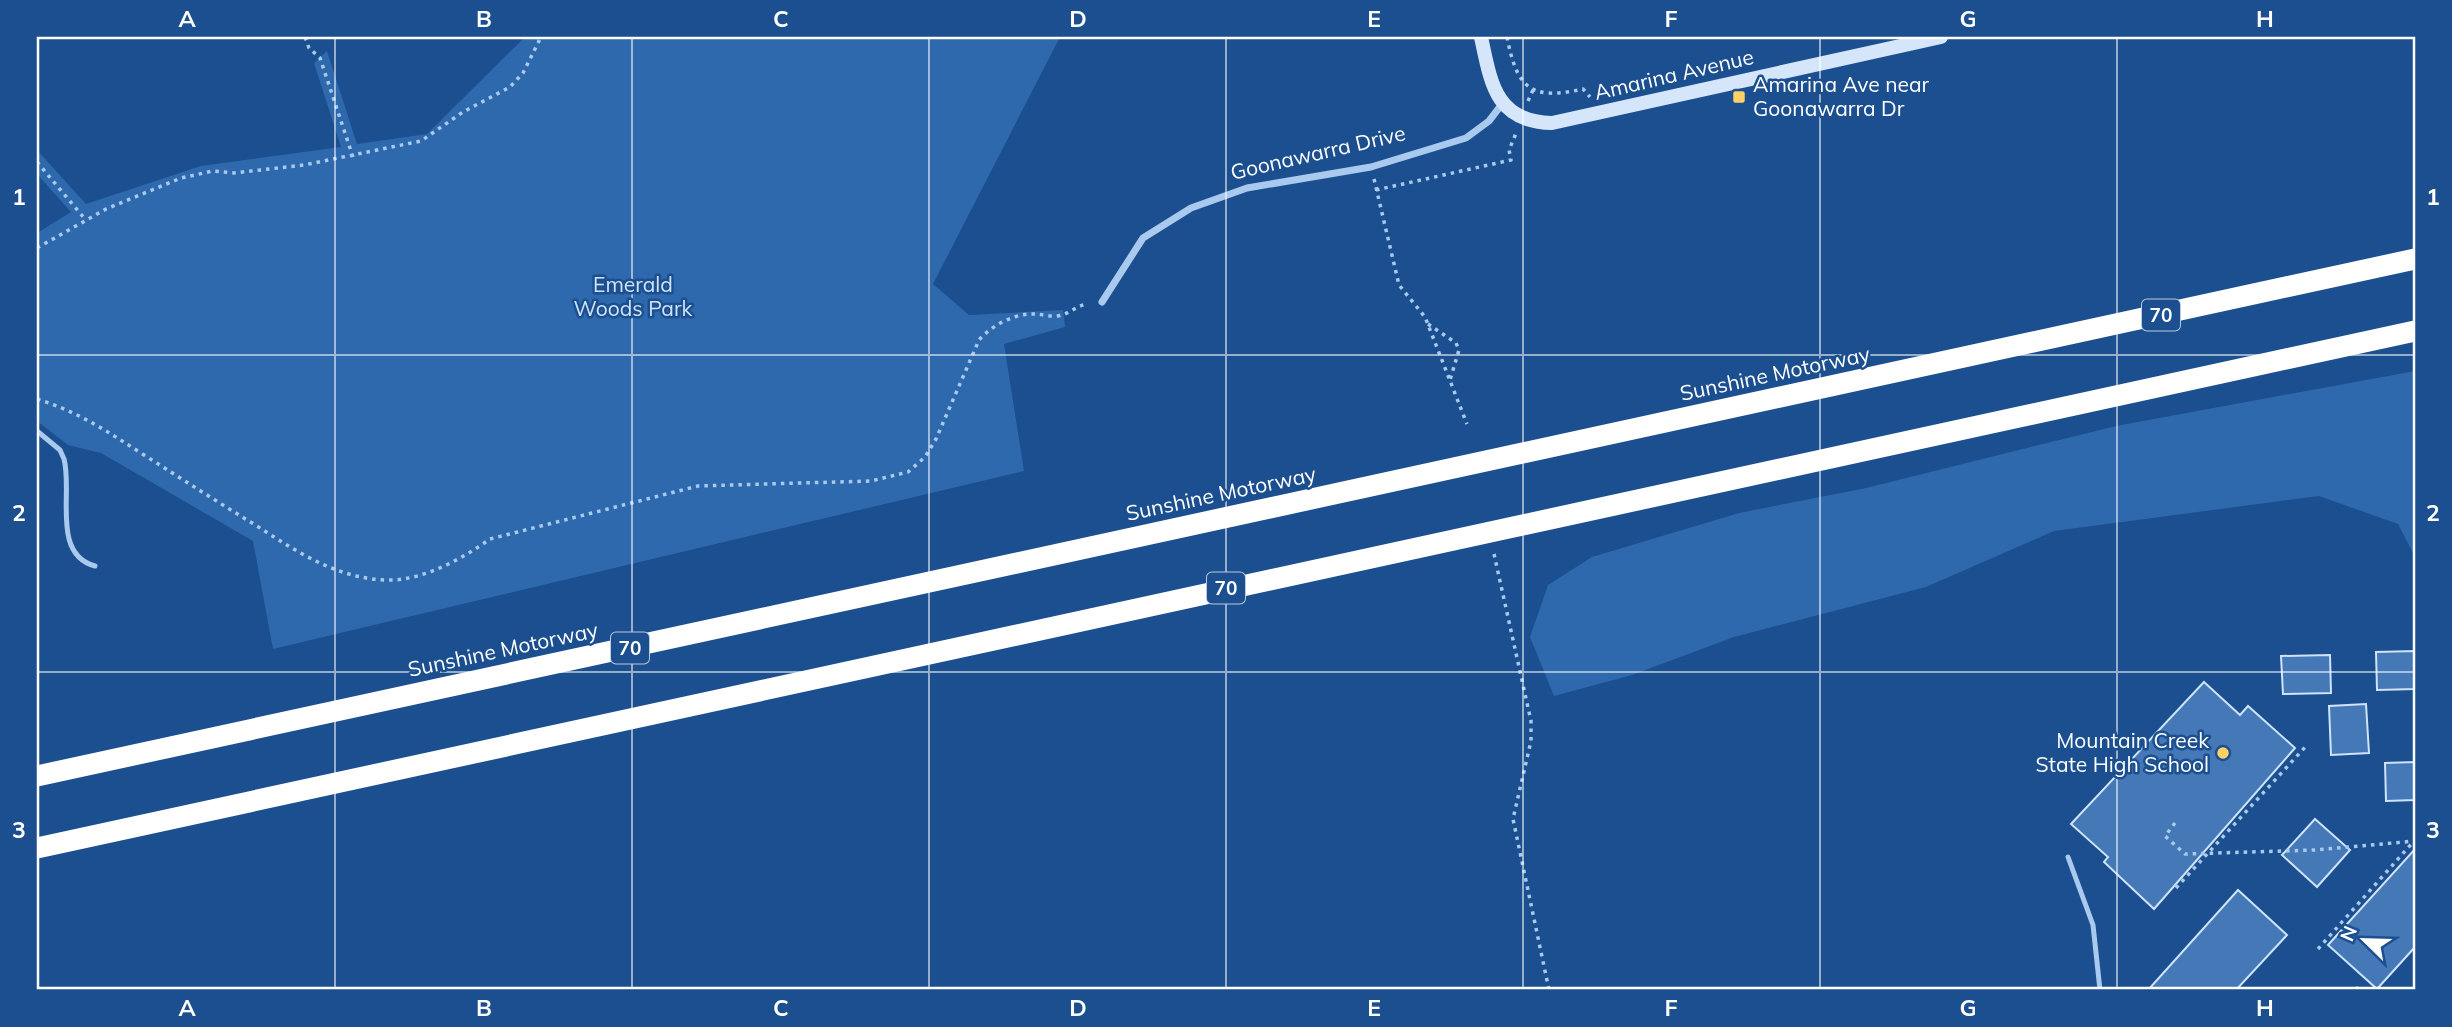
<svg xmlns="http://www.w3.org/2000/svg" width="2452" height="1027" font-family="Mulish,sans-serif">
<style>
.green{fill:#2e69ad}
.building{fill:#4478b7;stroke:#cfe3fa;stroke-width:2}
.lines{fill:none;stroke-linecap:round;stroke-linejoin:round}
.path{stroke:#a9c9ee;stroke-width:3.5;stroke-dasharray:3.5 5;stroke-linecap:butt}
.lane{stroke:#a9c9ee;stroke-width:5}
.street{stroke:#a9c9ee;stroke-width:7}
.secondary{stroke:#d6e6fa;stroke-width:14}
.highway{stroke:#fff;stroke-width:21}
.grid{fill:none;stroke:#fff;stroke-width:2;stroke-opacity:0.55}
.poi-dot{fill:#ffd166;stroke:#1b4f8f;stroke-width:2.5}
.labels{text-anchor:middle;stroke-width:5;stroke-linejoin:round;paint-order:stroke}
.shield{fill:#1b4f8f;stroke:#bbcadd;stroke-width:2}
.shield-label{font-size:19px;font-weight:bold;fill:#fff}
.street-label{font-size:21px;fill:#fff;stroke:#1b4f8f}
.poi-label{font-size:21px;fill:#fff;stroke:#1b4f8f;text-anchor:start}
.park-label{font-size:21px;fill:#cfe3fa;stroke:#1b4f8f}
.neatline{fill:none;stroke:#fff;stroke-width:2.5}
.grid-label{font-size:23px;text-anchor:middle;font-weight:bold;fill:#fff}
</style>
<rect width="100%" height="100%" fill="#1b4f8f"/>
<path class="green" d="M525,37h535l-127,247 36,31 94,-5 2,17 -61,17 20,127 -751,178 -20,-108 -152,-88 -33,-8 -31,-24v-188l34,-21 -34,-38v-24l49,54 115,-38 140,-19 -27,-84 13,-12 30,93 70,-10z
M2415,371v186l-17,-33 -79,-28 -265,35 -128,56 -192,50 -102,38 -78,21 -24,-59 18,-52 44,-28 147,-44 127,-25 250,-62z"/>
<path class="building" d="M2415,651v38l-38,1 -1,-38z
M2330,655l1,38 -48,1 -2,-38z
M2204,682l36,33 8,-9 47,42 -141,161 -50,-47 4,-5 -37,-33z
M2366,704l3,49 -38,2 -2,-49z
M2415,762v38l-29,1 -1,-38z
M2315,819l35,31 -33,37 -35,-32z
M2415,849v98l-38,42 -49,-44z
M2238,890l49,45 -51,55h-88z"/>
<g class="lines">
<path class="path" d="M305,37l4,11 11,10 33,99
M1507,37c10,51 23,64 76,52l7,8
M1528,101l5,-11
M37,162l48,57
M1374,179l25,106 26,32 42,107
M1376,190l135,-30 -2,-10 8,-19
M37,248l69,-39 75,-31 32,-7 21,2 70,-8 117,-24 42,-29 47,-25 13,-14 18,-36
M1428,324l28,19 3,7 -9,30
M37,399c42,13 71,33 107,56 38,24 75,48 113,71 40,26 81,53 130,54 35,1 75,-21 103,-41l208,-53 173,-5 37,-9 17,-15 11,-18 43,-99c13,-15 36,-27 56,-26 7,0 15,3 22,2 12,-1 19,-11 31,-12
M1494,554l37,167v20l-18,78 36,171
M2175,823l-10,13 20,18 130,-4 100,-9
M2176,888l132,-144
M2318,949l96,-108
M2357,990l2,-5"/>
<path class="lane" d="M37,431l23,19 4,9c9,33 -13,95 31,107
M2068,857l25,68 7,65"/>
<path class="street" d="M1102,302l41,-64 48,-30 56,-20 124,-21 95,-29 23,-17 13,-17"/>
<path class="secondary" d="M1481,37c10,47 15,85 71,86l389,-86"/>
<path class="highway" d="M37,776l2378,-517
M37,848l2378,-517"/>
</g>
<path class="grid" d="M335,37v953M632,37v953M929,37v953M1226,37v953M1523,37v953M1820,37v953M2117,37v953M37,355h2378M37,672h2378"/>
<g class="poi-dot">
<rect x="1732" y="90" width="14" height="14" rx="3.5"/>
<circle cx="2223" cy="753" r="7"/>
</g>
<g class="labels">
<g class="shield">
<rect x="2142" y="299.5" width="38" height="31" rx="5"/>
<rect x="1207" y="572.5" width="38" height="31" rx="5"/>
<rect x="611" y="632.5" width="38" height="31" rx="5"/>
</g>
<g class="shield-label">
<text x="2161" y="322">70</text>
<text x="1226" y="595">70</text>
<text x="630" y="655">70</text>
</g>
<g class="street-label">
<text transform="translate(1674 75) rotate(-13)" y="7">Amarina Avenue</text>
<text transform="translate(1318 153) rotate(-13)" y="7">Goonawarra Drive</text>
<text transform="translate(1775 374) rotate(-12)" y="7">Sunshine Motorway</text>
<text transform="translate(1221 494) rotate(-12)" y="7">Sunshine Motorway</text>
<text transform="translate(503 650) rotate(-12)" y="7">Sunshine Motorway</text>
</g>
<g class="poi-label">
<text x="1753" y="92">Amarina Ave near<tspan x="1753" dy="24">Goonawarra Dr</tspan></text>
<text x="2209" y="748" text-anchor="end">Mountain Creek<tspan x="2209" dy="24">State High School</tspan></text>
</g>
<g class="park-label">
<text x="633" y="292">Emerald<tspan x="633" dy="24">Woods Park</tspan></text>
</g>
</g>
<rect width="2452" height="1027" fill="none" stroke="#1b4f8f" stroke-width="77"/>
<g transform="translate(2364 940) rotate(293)" stroke="#1b4f8f" stroke-width="5" paint-order="stroke">
<path d="M0-5L12 26L0 18L-12 26Z" fill="#ffffff"/>
<text y="-10" font-size="19" font-weight="bold" text-anchor="middle" fill="#ffffff">N</text>
</g>
<rect x="38" y="38" width="2376" height="950" class="neatline"/>
<g class="grid-label">
<text x="187" y="27">A</text>
<text x="484" y="27">B</text>
<text x="781" y="27">C</text>
<text x="1078" y="27">D</text>
<text x="1374" y="27">E</text>
<text x="1671" y="27">F</text>
<text x="1968" y="27">G</text>
<text x="2265" y="27">H</text>
<text x="19" y="205">1</text>
<text x="2433" y="205">1</text>
<text x="19" y="521">2</text>
<text x="2433" y="521">2</text>
<text x="19" y="838">3</text>
<text x="2433" y="838">3</text>
<text x="187" y="1016">A</text>
<text x="484" y="1016">B</text>
<text x="781" y="1016">C</text>
<text x="1078" y="1016">D</text>
<text x="1374" y="1016">E</text>
<text x="1671" y="1016">F</text>
<text x="1968" y="1016">G</text>
<text x="2265" y="1016">H</text>
</g>
</svg>
